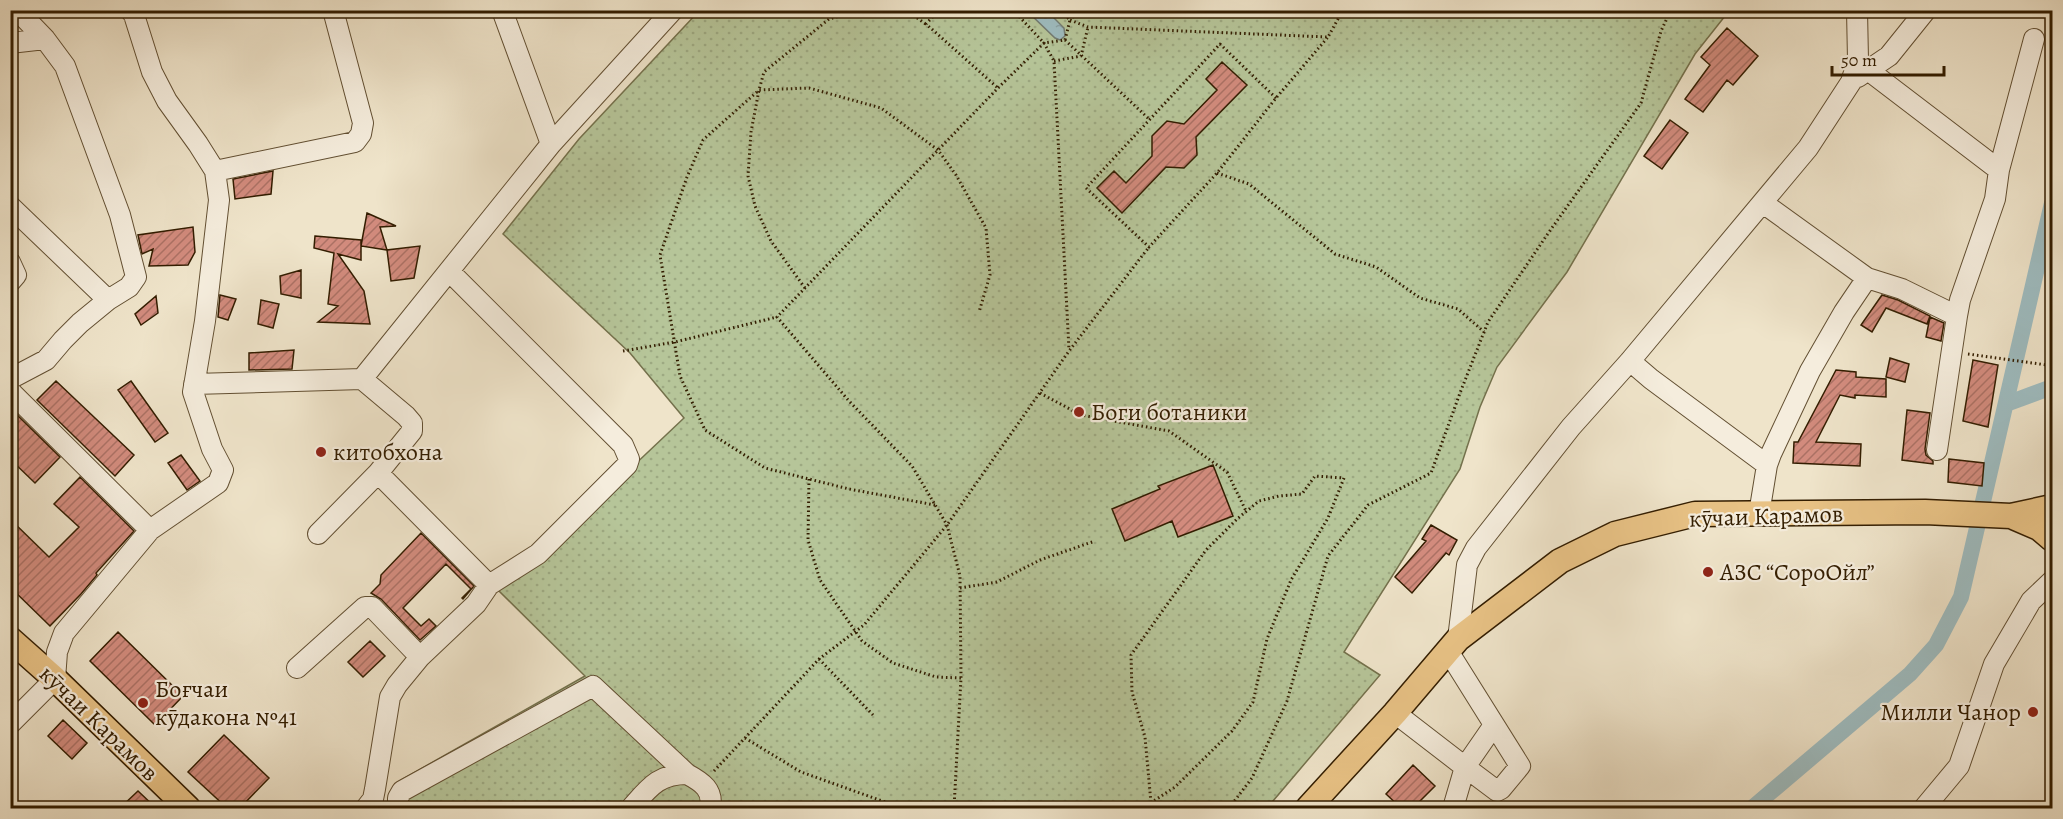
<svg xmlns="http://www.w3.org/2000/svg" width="2063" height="819" font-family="Alegreya,serif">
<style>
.garden{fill:url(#garden-dots);stroke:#74714c;stroke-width:1.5}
.water{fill:url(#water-ripples);stroke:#737c73;stroke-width:1.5}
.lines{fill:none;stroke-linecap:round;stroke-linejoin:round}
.canal{stroke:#9ebcc0;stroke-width:16}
.building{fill:url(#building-hatch);stroke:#331d00;stroke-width:1.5}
.minor-casing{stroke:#624f32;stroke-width:22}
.major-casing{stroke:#331d00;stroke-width:27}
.path{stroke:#331d00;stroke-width:3;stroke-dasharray:1.5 3;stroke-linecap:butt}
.minor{stroke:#f5eddd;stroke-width:20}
.major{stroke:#e8c285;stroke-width:24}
.poi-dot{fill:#8f2418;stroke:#f5eddd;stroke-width:2}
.labels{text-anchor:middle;stroke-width:4.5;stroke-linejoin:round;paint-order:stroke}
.poi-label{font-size:24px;fill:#331d00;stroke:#f5eddd;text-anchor:start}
.street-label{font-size:24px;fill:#331d00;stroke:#f5eddd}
</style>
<defs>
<pattern id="garden-dots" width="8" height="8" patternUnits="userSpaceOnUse" patternTransform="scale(1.5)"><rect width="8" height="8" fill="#b6c599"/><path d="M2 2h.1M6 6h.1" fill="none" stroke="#9da982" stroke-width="1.8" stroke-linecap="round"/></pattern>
<pattern id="water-ripples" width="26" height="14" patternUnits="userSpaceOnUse" patternTransform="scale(1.5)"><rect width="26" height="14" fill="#9ebcc0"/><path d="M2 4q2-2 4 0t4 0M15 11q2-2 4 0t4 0" fill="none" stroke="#89a1a3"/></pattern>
<pattern id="building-hatch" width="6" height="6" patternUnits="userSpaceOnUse" patternTransform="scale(1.5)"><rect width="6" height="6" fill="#d28b7d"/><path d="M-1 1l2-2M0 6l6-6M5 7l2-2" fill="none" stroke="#ab7164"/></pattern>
</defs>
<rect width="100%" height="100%" fill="#efe4ca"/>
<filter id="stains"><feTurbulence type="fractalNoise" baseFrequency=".00333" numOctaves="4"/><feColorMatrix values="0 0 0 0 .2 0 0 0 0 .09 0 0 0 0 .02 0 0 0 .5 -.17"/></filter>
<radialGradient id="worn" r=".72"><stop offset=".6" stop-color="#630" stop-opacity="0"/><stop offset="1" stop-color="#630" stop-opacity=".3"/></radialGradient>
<path class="garden" d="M699,11h1030l-34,43 -128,218 -70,95 -17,40 -20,62 -116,183 36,23 -113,133h-878l12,-28 184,-104 -87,-86 38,-32 148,-140 -54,-65 -127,-119 76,-95z"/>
<path class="water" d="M1027,11h20l17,17 1,8 -5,4 -5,-2z"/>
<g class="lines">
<path class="canal" d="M2006,404l46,-17
M1752,808l158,-134 26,-29 25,-48 91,-394"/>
</g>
<path class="building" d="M1727,28l31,28 -25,29 -6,-5 -24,32 -18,-13 25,-34 -9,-8z
M1222,62l25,23 -51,52 1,18 -13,13 -18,-1 -44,46 -25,-25 17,-17 12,12 26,-27v-20l15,-15 17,3 33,-34 -11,-11z
M1670,120l18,13 -26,36 -18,-13z
M273,171l-2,23 -36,5 -2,-20z
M367,213l29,13 -16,1 7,23 -26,-4z
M193,227l2,25 -7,13 -39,1 4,-17 -11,5 -4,-19z
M315,236l46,4v20l-23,-6 26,37 6,33 -52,-2 20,-16 -10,-2 6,-51 -20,-5z
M420,246l-6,32 -23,3 -4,-31z
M301,270v28l-20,-4 -1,-18z
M220,295l16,4 -8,21 -10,-3z
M1882,295l16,5 32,16 -3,8 -41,-16 -14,24 -11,-7z
M156,296l2,17 -17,12 -6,-11z
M261,300l18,4 -6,24 -15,-4z
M1930,317l14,6 -3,18 -15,-4z
M294,350l-2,19 -43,1v-17z
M1890,358l19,6 -4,18 -19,-5z
M1973,360l25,5 -10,62 -25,-6z
M1836,370l20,2v5l30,2v18l-31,-2v3l-15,-3 -24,47 45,2 -1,22 -67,-3 1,-21h4z
M56,381l78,74 -19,21 -78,-76z
M131,381l37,52 -13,9 -37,-52z
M10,408l50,49 -25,26 -25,-24z
M1907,410l23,3 -5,36 1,6 7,6v3l-31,-4z
M181,455l19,26 -13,9 -19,-27z
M1949,459l35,4 -2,23 -34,-4z
M1213,465l20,51 -55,21 -6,-16 -47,20 -13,-32 48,-20 -2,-3z
M80,477l54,54 -38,42 1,2 -16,19 -31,32 -40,-39v-68l39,38 30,-30 -25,-23z
M1431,525l26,15 -8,15 -3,-2 -34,40 -17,-16 31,-36 -4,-2z
M421,533l53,53 -11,13 -1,-1 9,-9 -25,-25 -43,44 18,18 8,-7 7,7 -16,14 -39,-41 -10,-6 9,-9 1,-9z
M118,632l65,64 -28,29 -65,-64z
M370,641l15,15 -22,21 -15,-15z
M63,720l24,23 -15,16 -24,-23z
M224,735l45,43 -29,30h-13l-39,-36z
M1413,765l22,21 -22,22h-12l-15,-14z
M138,791l18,17h-36z"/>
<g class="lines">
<defs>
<path id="minor" d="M502,10l49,134
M10,43l35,-4
M1868,70l131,100
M1858,77l31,-21 37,-46
M215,171l140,-29 6,-8 2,-11 -30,-113
M10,206l98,94
M10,262l6,13 -6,7
M450,272l173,173 6,14 -2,6 -89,89 -49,31
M1867,278l35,11 55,27 3,-16 35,-101 4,-29 35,-131
M1630,361l21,18 116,86
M10,379l36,-19 17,-20 17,-17 28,-23 21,-13 7,-10 -16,-62 -55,-149 -20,-27 -28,-29
M362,379l44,37 6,7v8l-34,42 111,112 -13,19 -56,53 -23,28 -7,12 -15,92 -2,10 -7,9
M194,384l168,-5 189,-235 122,-134
M10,391l140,139
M1937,450l20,-134
M1759,514l8,-49 4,-11 39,-83 34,-59 23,-34 -104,-75
M318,534l60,-61
M1458,639l9,-74 9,-17 95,-121 59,-66 178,-213 43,-66 7,-22 -1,-50
M1448,651l72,115 -19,23 -4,2 -32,-24 29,-42
M297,668l68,-61h7l48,50
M1395,713l70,54 -12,41
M10,724l45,-45 2,-27 7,-19 76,-91 10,-12 68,-47 5,-13 -11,-21 -19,-57 12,-71 14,-121 -4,-29 -17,-27 -31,-43 -15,-29 -18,-57 -4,-5
M398,808v-10l4,-7 191,-105 94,88c15,8 27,16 23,34
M631,808c18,-20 27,-34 56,-34
M1924,808l35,-42 35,-102 37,-63 21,-20"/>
<path id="major" d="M2011,516l28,12 13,11
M10,639l45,40 133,129
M1308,808l87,-95 63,-74 102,-78 55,-27 80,-20 230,-2 86,4 41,-9"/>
</defs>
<use href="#minor" class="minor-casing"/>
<use href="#major" class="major-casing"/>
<path class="path" d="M906,10l21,15
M939,10l-13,14 72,64
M1013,10l31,33 10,18 15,289
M1079,10l-9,10 18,7 240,10 15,-27
M1065,40l84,79
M1054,61l27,-5 7,-29
M1276,98l-56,-54 -134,144 63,59 68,-74 59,-75 52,-61
M1217,173l32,11 86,70 41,13 44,31 38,11 26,23
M805,288l-34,-47 -16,-35 -7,-30 3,-44 8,-42 5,-18 65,-53 31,-9
M623,351l52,-9 102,-25
M1968,354l79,11 5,-2
M1040,393l41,22 88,16 58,41 19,39
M809,479l-1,61 12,40 42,61 31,22 43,14 25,1
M935,505l-86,-16 -84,-21 -60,-38 -25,-54 -20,-121 27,-78 16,-37 56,-50 50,-2 72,20 57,42 18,25 30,53 4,47 -11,37
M960,588l37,-6 43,-22 55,-19
M819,659l54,56
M745,738l56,34 101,36
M714,771l105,-112 45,-34 83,-100 122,-174 80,-104
M954,808l7,-130 -1,-102 -13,-51 -35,-59 -63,-65 -72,-84 221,-229 46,-45 21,-3 5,-20 -10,-10
M1143,808l32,-21 57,-56 21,-29 14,-63 24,-59 37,-62 16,-40 -29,-2 -13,18 -23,2 -20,5 -22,18 -31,31 -75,105 1,37 13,45 6,66
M1229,808l23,-30 35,-77 41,-145 40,-51 63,-32 29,-80 28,-71 61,-90 92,-129 20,-72 10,-21"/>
<use href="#minor" class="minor"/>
<use href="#major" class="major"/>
</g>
<g class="poi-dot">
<circle cx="1079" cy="412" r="6"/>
<circle cx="321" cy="452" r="6"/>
<circle cx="1708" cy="572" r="6"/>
<circle cx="143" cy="703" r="6"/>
<circle cx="2033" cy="712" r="6"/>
</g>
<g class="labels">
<g class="poi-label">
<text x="1091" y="420">Боги ботаники</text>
<text x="333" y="460">китобхона</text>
<text x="1720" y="580">АЗС “СороОйл”</text>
<text x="155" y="697">Боғчаи<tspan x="155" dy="28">кӯдакона №41</tspan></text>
<text x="2021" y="720" text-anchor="end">Милли Чанор</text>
</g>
<g class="street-label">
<text transform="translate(1766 516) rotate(-2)" y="8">кӯчаи Карамов</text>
<text transform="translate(99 723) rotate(44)" y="8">кӯчаи Карамов</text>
</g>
</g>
<rect width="2063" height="819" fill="none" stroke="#efe4ca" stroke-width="36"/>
<rect x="12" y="12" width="2039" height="795" fill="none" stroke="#331d00" stroke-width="3"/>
<rect x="18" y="18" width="2027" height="783" fill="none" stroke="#331d00" stroke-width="1.5"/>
<path d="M1832 66v9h112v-9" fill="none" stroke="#331d00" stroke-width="3"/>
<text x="1841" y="66" font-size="18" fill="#331d00" stroke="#f5eddd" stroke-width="4.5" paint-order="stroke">50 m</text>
<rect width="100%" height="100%" filter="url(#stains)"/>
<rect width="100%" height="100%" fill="url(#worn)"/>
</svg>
